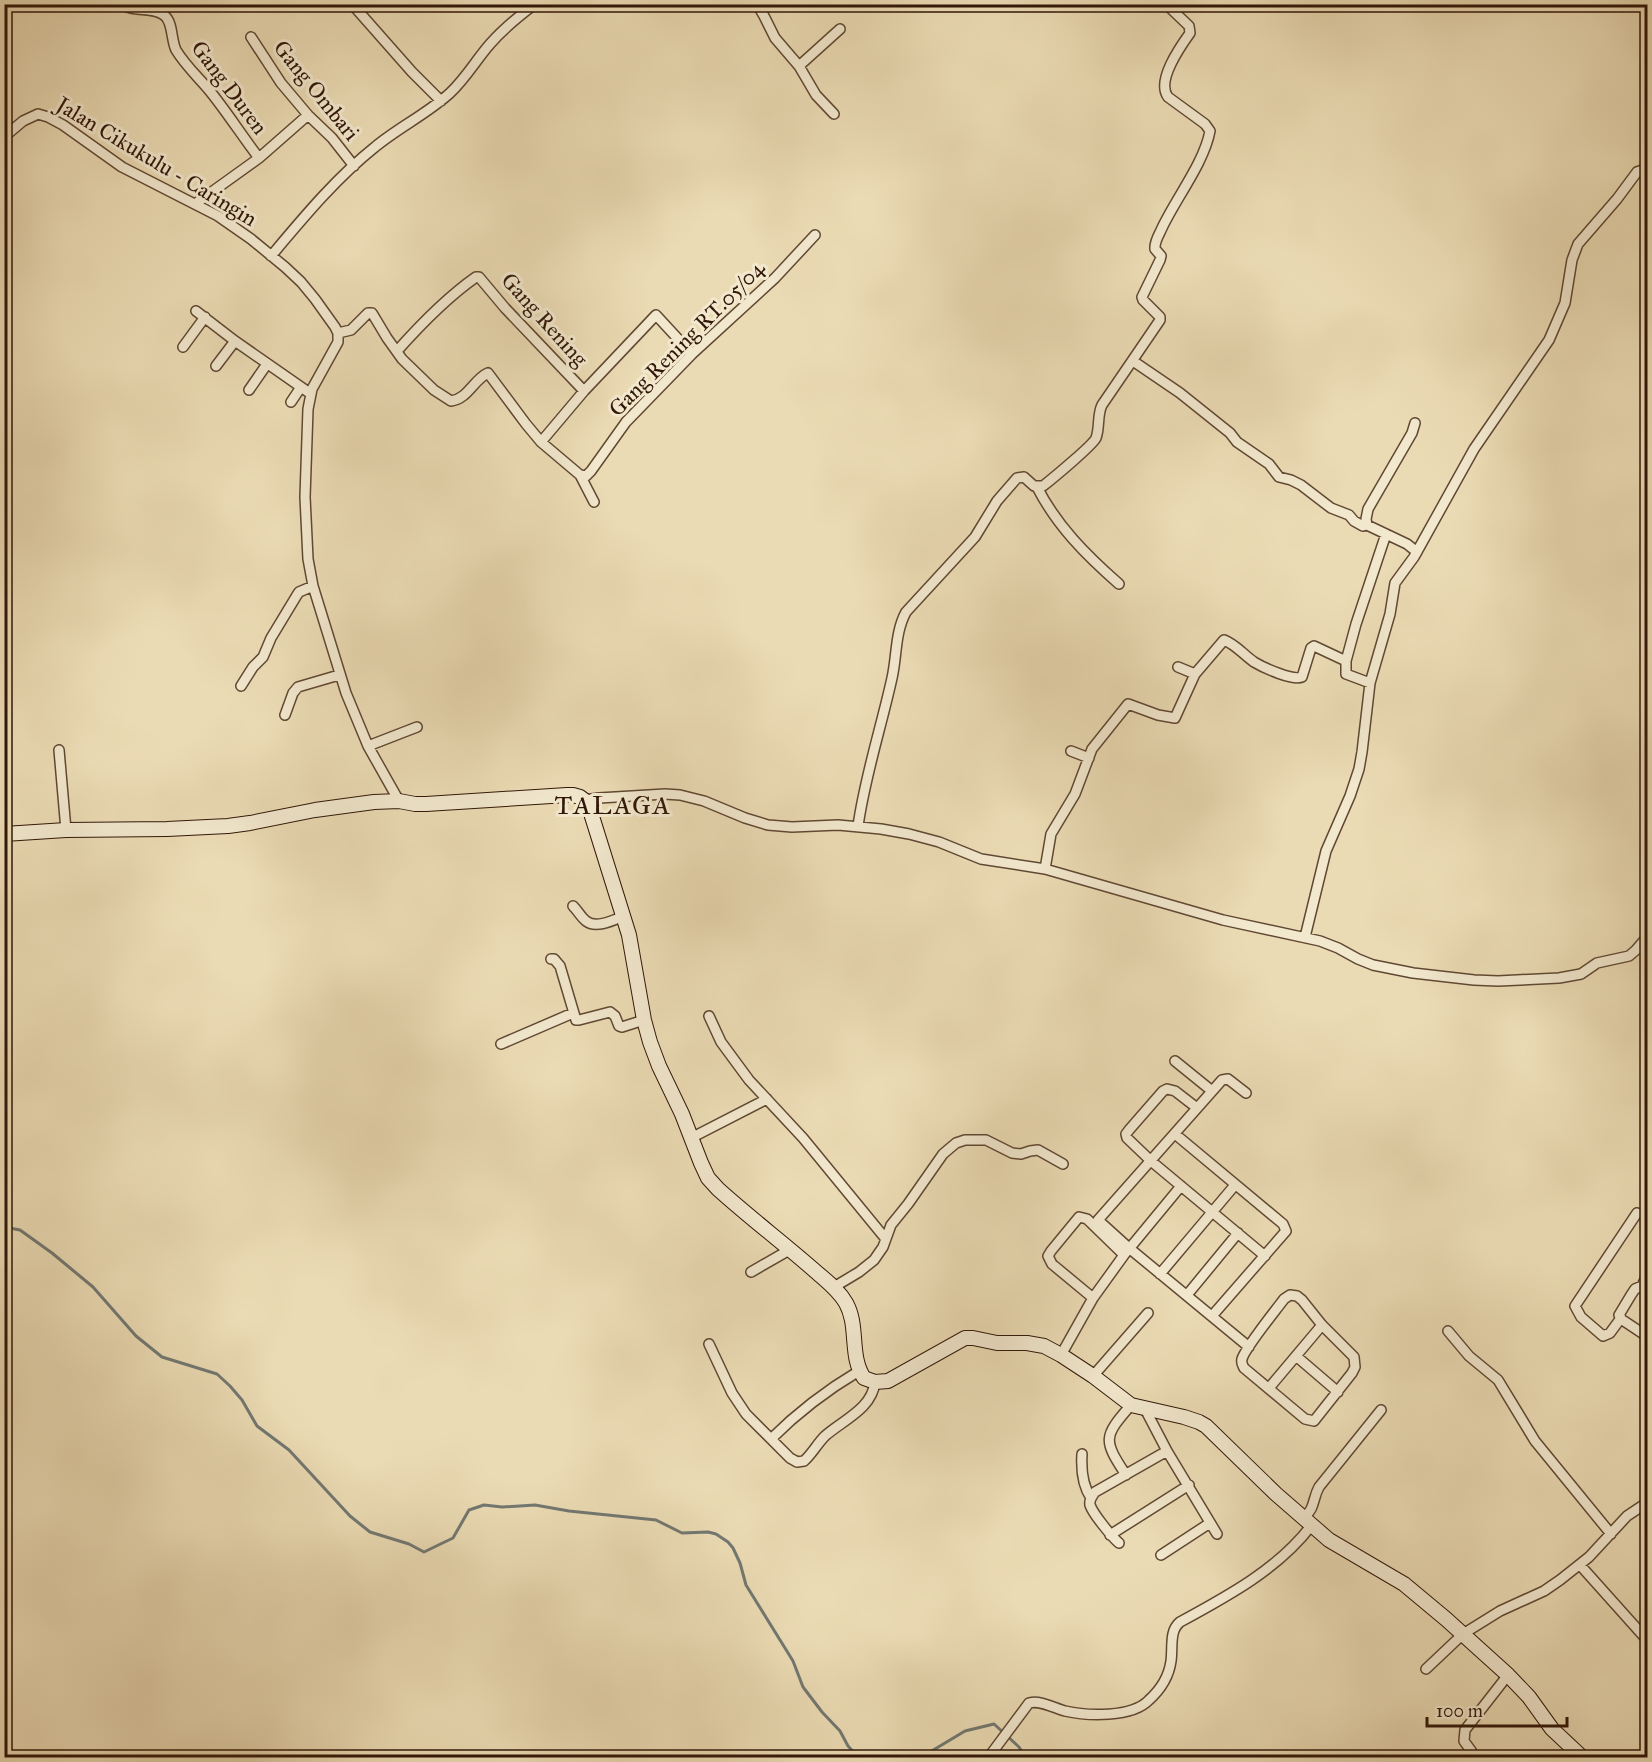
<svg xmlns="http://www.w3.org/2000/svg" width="1652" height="1762" font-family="'IM FELL Great Primer',serif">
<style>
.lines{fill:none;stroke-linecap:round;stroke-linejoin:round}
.stream{stroke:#727872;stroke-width:3}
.street-casing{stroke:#604833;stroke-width:12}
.secondary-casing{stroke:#311708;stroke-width:16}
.street{stroke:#f2e8ce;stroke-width:9}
.secondary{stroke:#f2e8ce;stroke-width:14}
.labels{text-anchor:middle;stroke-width:6;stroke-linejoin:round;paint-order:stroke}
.street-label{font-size:22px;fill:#311708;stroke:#f2e8ce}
.quarter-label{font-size:26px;letter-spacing:1.5px;fill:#311708;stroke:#f2e8ce}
</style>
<rect width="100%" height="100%" fill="#ebdbb4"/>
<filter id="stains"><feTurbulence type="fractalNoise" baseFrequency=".00333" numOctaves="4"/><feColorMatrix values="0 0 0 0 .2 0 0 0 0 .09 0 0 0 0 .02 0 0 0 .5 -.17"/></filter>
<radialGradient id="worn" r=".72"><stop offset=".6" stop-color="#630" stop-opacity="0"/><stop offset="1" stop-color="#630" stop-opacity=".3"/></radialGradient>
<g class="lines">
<path class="stream" d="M4,1227l16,3 32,23 41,34 43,49 26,21 55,17 13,12 12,14 15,26 32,24 61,66 20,16 39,12 15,8 29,-14 16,-28 15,-5 18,2 33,-2 34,6 87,9 26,13 26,-1 8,2 12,8 5,6 7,15 6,22 47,76 10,26 19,25 18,19 8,15 11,12
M920,1758l45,-27 29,-7 25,23 7,11"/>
<defs>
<path id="street" d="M120,4c14,9 34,2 45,12 8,7 6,24 11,34 9,15 22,27 33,40 18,22 33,46 50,68
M352,4l60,68 29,29
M757,4l7,12 11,22 24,28 17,29 18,19
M251,37l30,46 27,32 24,23 22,28
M799,66l41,-37
M4,137l19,-16 15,-7 10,3 15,8 59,42 96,49 33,23 34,28 16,15 14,17 20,28 3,6v9l-26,47 -4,20 -3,88 3,62 5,27 33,107 22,53 31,55
M195,204l64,-46 49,-43
M271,256c32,-38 65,-78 104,-109 24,-20 52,-33 75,-54 16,-15 26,-33 40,-49 13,-15 29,-28 45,-40
M196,311l39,30 76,53
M338,333l13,-3 17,-17h4l15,25 15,21 32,31 17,11c17,-2 23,-22 37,-28l38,51 15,18 39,33 6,1 5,-5 35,-49 66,-68 83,-76 40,-43
M183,347l22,-30
M397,351c24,-27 49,-53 79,-74h3l26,31 79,83
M1133,361l47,32 50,40 7,9 32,22 10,13 12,3 10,5 30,23 18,7 5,6 9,5 4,-1 40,19 10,8
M216,366l19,-25
M249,390l18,-26
M291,402l10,-15
M541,442l43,-51 72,-76 36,39
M580,475l14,27
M1037,487c20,39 49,68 82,97
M1367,525l-1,-6 2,-10 44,-76 3,-10
M1178,667l17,7 29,-34c11,4 20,15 30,22 10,6 39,19 48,15l9,-29 3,-2 32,15
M1370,683l-24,-9v-13l10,-37 30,-90
M241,686l12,-19 10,-10 8,-19 26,-43 2,-3 14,-6
M285,715l8,-22 5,-6 41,-12
M368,746l49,-19
M59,750l7,80
M1071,751l18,7
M584,800l15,-2 66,-4 15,1 24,6 41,17 23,7 24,2 46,-2 43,4 28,5 30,8 42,17 64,10 178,51 97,21 18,7 20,11 15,6 40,8 61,7 24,1 61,-3 22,-4 16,-11 32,-7 7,-6 12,-14
M858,826c7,-50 23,-98 34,-148 5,-22 3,-46 14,-66l69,-75 22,-36 20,-23 7,-1 10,9h9c9,-7 50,-41 53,-48 4,-11 1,-23 6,-33l58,-85v-3l-17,-17 -1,-3 18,-37 1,-4 -6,-7c-1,-7 4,-14 7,-21 14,-30 42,-65 48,-97l-5,-7 -37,-27c-12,-16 12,-50 22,-64l-1,-7 -23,-22
M1045,869l6,-35 24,-40 17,-45 36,-45 30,11 17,3 20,-44
M573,906c5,5 8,11 13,15 10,8 28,-1 38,-5
M1305,937l21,-86 24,-55 9,-27 3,-17 8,-69 20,-69 5,-31 19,-26 60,-108 75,-109 16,-37 7,-43 6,-16 39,-45 20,-27 11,-4
M551,959h3l6,7 16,54h3l31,-8 5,4 4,10 3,1 22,-7
M709,1016l12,26 28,38 54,58 82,100
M501,1044l72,-31
M1175,1061l37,30
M1246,1093l-18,-14 -6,1 -124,140 31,28 120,99
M1197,1108l-22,-17 -8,-2 -4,2 -34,39 -3,4 1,4 24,23 114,95
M1175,1134l108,90 3,7 -74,85
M691,1138l76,-39
M751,1272l40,-23
M1160,1274l75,-89
M1642,1286l6,-13
M834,1287l25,-15 15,-12 9,-13 8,-22 17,-21 35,-50 13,-11 9,-3h21l26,13 9,1 9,-3 8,-1 25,14
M1648,1288l-6,-2 -7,3 -4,6 -12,20 2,4 27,18
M1187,1295l51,-62
M1290,1295l7,1 5,4 20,25 32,32 1,10 -3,6 -38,48 -9,-2 -61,-51c-2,-4 -3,-5 -2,-9 3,-11 34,-49 42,-60z
M1093,1298l-41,-34 -4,-8 3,-5 28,-34 8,2 37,36
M1621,1318l-11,15 -7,3 -22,-19 -6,-11 62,-93
M1448,1331l21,25 29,24 37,61 76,93
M709,1344l23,49 14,21 44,44 7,4 7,-1c8,-7 13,-17 21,-25 18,-16 47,-27 50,-54
M1061,1355l32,-57 31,-43 57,-69
M1296,1356l42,36
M1093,1376l55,-63
M1269,1388l53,-63
M1145,1409l22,42
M771,1439c27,-27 56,-49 88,-68
M1082,1454c-1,16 0,31 9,44
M1126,1475c-23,-35 -23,-38 5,-70
M1303,1519c13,-12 9,-19 16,-32l62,-77
M1110,1535l79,-50
M1119,1543c-7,-6 -26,-29 -29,-38 -1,-5 2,-9 5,-13l72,-41 50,83
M1161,1555l49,-32
M1580,1565l68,76
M1426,1669l37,-35 37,-23 44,-20 16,-11 29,-23 38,-41 21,-14
M988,1758l41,-55c12,-3 25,5 36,8 22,5 67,7 84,-11 11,-10 20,-24 22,-39 2,-14 -2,-30 9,-39 48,-26 98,-53 131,-96
M1472,1758v-6l-8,-11 1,-11 43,-55"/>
<path id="secondary" d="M4,834l62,-4 101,-1 61,-3 22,-3 65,-13 59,-8 25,-1 16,3h11l141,-9h6l7,2 4,3 6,10 39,125 15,85 6,22 9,24 23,48 19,49 7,15 10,11c31,28 64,53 96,81 11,10 24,19 32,33 13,23 3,53 18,75l11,4 13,-1 77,-43h8l24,5h30l17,3 17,9 32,21 38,29 53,12 15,5 7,4 70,68 53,46 75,44 42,35 62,56 21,22 23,32 31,29"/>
</defs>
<use href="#street" class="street-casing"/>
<use href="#secondary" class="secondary-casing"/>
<use href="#street" class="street"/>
<use href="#secondary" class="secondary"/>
</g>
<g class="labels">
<g class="street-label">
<text transform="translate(230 87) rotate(53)" y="8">Gang Duren</text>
<text transform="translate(317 90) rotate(51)" y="8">Gang Ombari</text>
<text transform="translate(157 161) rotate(31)" y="8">Jalan Cikukulu - Caringin</text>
<text transform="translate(545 319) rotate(48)" y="8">Gang Rening</text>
<text transform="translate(686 338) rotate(-45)" y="8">Gang Rening RT.05/04</text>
</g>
<g class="quarter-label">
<text x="613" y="814">TALAGA</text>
</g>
</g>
<rect width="1652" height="1762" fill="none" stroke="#ebdbb4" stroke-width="24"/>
<rect x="6" y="6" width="1640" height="1750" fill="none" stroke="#311708" stroke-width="3"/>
<rect x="12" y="12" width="1628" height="1738" fill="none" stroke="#311708" stroke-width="1.5"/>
<path d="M1427 1717v9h140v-9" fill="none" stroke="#311708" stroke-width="3"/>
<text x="1436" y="1717" font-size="18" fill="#311708" stroke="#f2e8ce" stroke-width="4.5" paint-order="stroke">100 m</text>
<rect width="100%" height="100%" filter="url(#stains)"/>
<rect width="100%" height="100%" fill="url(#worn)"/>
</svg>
